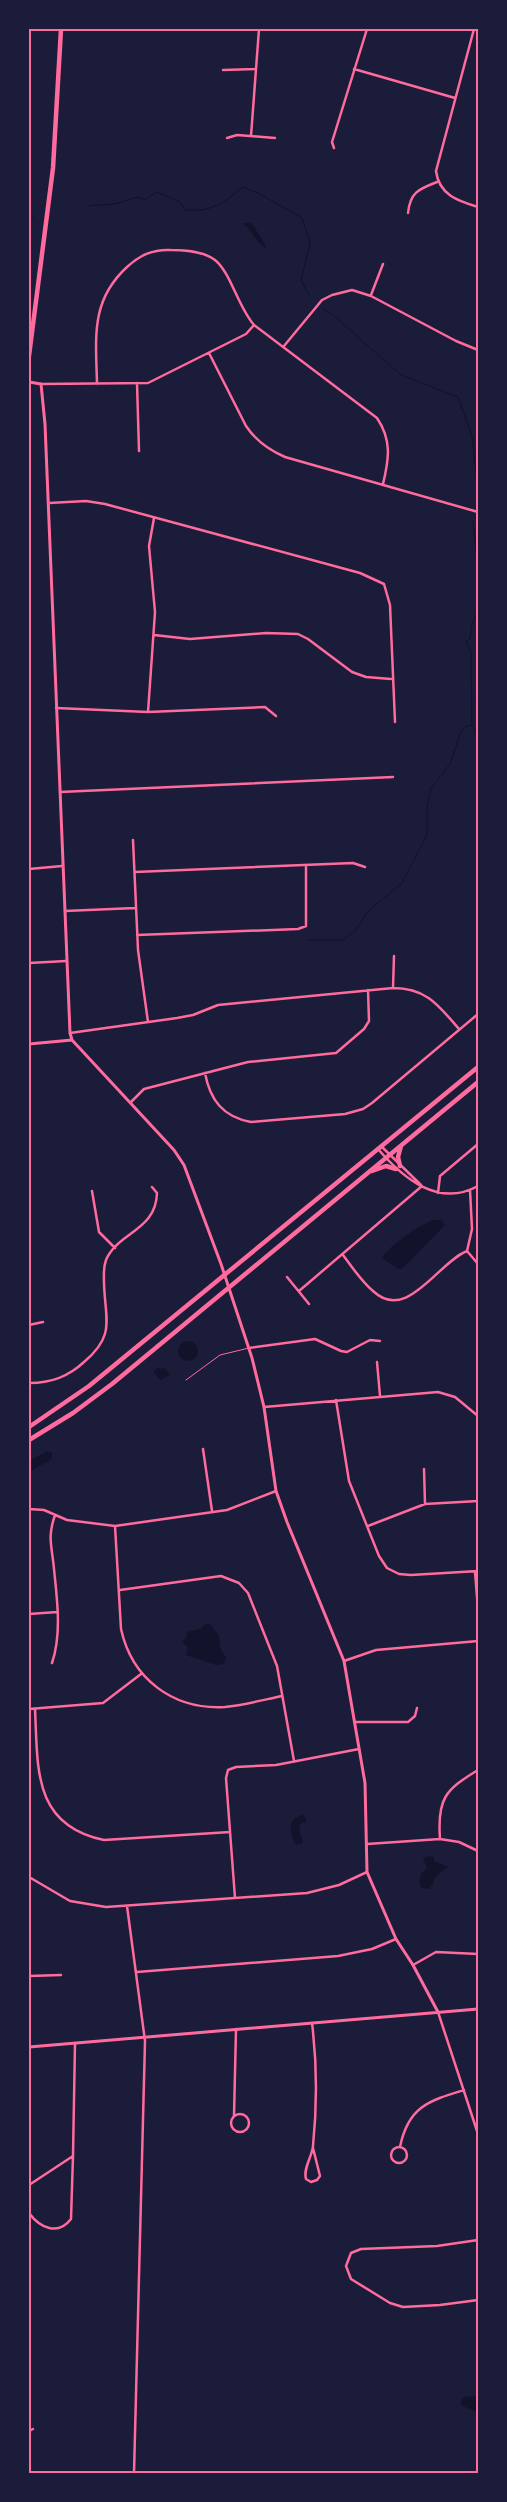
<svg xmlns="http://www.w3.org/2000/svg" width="507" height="2502" font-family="'Roboto Condensed',sans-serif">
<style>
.water{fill:#12122b}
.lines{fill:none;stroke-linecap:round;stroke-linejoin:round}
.stream{stroke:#12122b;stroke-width:1}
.service{stroke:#ff6b9d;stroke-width:1}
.minor{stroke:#ff6b9d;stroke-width:2.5}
.tertiary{stroke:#ff6b9d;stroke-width:3}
.primary{stroke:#ff6b9d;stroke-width:4.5}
.trunk{stroke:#ff6b9d;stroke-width:4.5}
.neatline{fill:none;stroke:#ff6b9d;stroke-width:2}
</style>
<rect width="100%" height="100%" fill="#1b1b3a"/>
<path class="water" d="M242,223h8l3,2 13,21 -1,2c-10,-8 -13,-18 -23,-25z
M434,1220h8l3,5 -43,44h-4l-16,-11c6,-11 39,-35 52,-38z
M178 1351a10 10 0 1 1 20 0a10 10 0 1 1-20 0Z
M157,1367l4,2 4,-1 5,7 -10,5 -6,-8z
M47,1451l5,2v6l-23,13v-11z
M205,1624h5l9,12 1,11 6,11 -2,6 -8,1 -30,-10 2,-7 -6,-7 4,-3 1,-6 13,-3z
M303,1815l3,3v4l-5,1 -2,6 4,14 -7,2c-7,-11 -9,-28 7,-30z
M433,1855l1,6 14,6 -14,11 -1,6 -4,5 -7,-1 -3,-6 2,-8 6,-6 -4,-10z
M467,2396l11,1v16l-17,-8v-6z"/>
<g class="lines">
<path class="stream" d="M89,206c9,-2 20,0 29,-3 10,-2 17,-9 27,-3l11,-8 23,9 6,9c27,2 37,-6 58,-23l17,7 42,24 8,25 -9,37 8,15
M29,221l5,-5
M323,309l10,6 68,60 57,22 14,39 5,46
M473,522l5,47
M478,611l-6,13 -2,15 -4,3 5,10 1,73 6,8
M309,940h34l12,-9 13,-20 34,-28 25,-48v-28l4,-19 19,-24 11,-32 4,-5 7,-2"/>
<path class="service" d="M186,1380l34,-25 29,-7"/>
<path class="minor" d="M474,29l-38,142c3,24 22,30 42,36
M354,69l101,29
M223,70l33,-1
M251,136l8,-107
M227,138l10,-3 38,3
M334,148l-2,-6 35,-113
M408,213c2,-21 11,-24 29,-31
M371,295l12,-31
M284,346l38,-46 10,-5 20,-5 19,6 85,45 22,9
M209,353l37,73c10,15 23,24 39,31l193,55
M137,383l2,68
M41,384l107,-1 98,-49 8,-9
M97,384c-1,-46 -7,-83 30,-117 13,-12 26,-18 44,-17 15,0 32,1 44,10 16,13 23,47 39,65l123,93c15,22 12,41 6,66
M49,503l37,-2 19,3 255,69 24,11 6,21 5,117
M154,635l36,4 76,-6 32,1 10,5 44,33 14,5 25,2
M56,708l92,4 117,-5 11,9
M148,712l7,-100 -6,-66 5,-28
M60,792l333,-15
M133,840l5,110 10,72
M29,869l33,-3
M135,872l218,-9 12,4
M65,911l70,-3
M137,935l161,-6 8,-3v-61
M29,963l37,-2
M393,988l1,-32
M70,1033l107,-15 16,-3 25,-10 175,-17c34,0 46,18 66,41
M205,1073c5,27 18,44 46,49l94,-8 18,-5 9,-6 106,-89
M131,1102l13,-13 104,-27 88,-9 28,-24 5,-8 -1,-31
M382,1147l39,38
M378,1149c25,29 60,59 100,37
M470,1190l2,39 -5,22 11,13
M92,1191l7,41 16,16
M438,1193l2,-17 38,-32
M343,1255c9,12 18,26 30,36 34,32 64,-28 94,-40
M287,1277l22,27
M299,1291l123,-105
M29,1325l14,-3
M249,1348l66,-9 26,12 6,1 23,-12 10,1
M377,1362l3,34
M29,1383c22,0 39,-6 55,-21 32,-27 21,-42 20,-79 0,-8 -1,-15 2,-23 12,-28 50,-29 51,-67l-5,-6
M336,1400l13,81 30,75 8,12 12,6 12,1 67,-4
M264,1407l174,-15 17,5 23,19
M203,1449l9,62
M424,1469l1,35
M29,1509l15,1 23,10 48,6 112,-16 49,-19
M115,1526l6,103c11,50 52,81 104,78 19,-2 38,-7 57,-11
M368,1526l57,-22 53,-3
M475,1572l3,38
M120,1590l101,-14 18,7 9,10 29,73 17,95
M29,1614l28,-2
M344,1661l32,-11 102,-9
M52,1663c10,-30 5,-64 2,-94 -2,-23 -7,-31 1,-54
M29,1709l74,-6 38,-29
M35,1709c3,58 -3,116 69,131l126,-8
M355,1722h53l7,-6 2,-8
M440,1839c-3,-40 5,-49 38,-69
M367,1844l73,-5 19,3 19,9
M29,1877l41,24 36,6 201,-14 32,-8 28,-13
M235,1898l-9,-120 2,-8 8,-3 40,-2 83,-16
M127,1906l18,135 -11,432
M413,1965l23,-13 42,2
M137,1972l201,-16 34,-7 24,-10
M29,1976l32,-1
M438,2012l40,122
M312,2023c5,40 5,83 1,123 -1,11 -10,22 -7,33l5,3 6,-2 3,-4 -7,-28
M231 2123a9 9 0 1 1 18 0a9 9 0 1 1-18 0Z
M234,2116l2,-87
M400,2147c8,-40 28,-46 64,-57
M391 2155a8 8 0 1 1 16 0a8 8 0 1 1-16 0Z
M73,2156l2,-113
M29,2185l44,-29 -2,63c-13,17 -31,9 -42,-6
M478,2240l-41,6 -76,3 -10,4 -5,13 5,13 39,24 13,4 37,-2 38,-5
M29,2431l4,-2"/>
<path class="tertiary" d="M29,382l12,2 4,40 25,609 2,7 102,110 10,15 37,99 31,94 12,49 12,84 11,31 57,139 21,122 2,89 29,67 17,26 25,47
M29,1044l43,-4
M29,2047l449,-38"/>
<path class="primary" d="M29,356l24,-188 8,-139"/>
<path class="trunk" d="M400,1166l-2,-9 3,-11
M372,1171l14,-5 10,3
M29,1427l60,-41 389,-319
M29,1440l44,-27 39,-29 366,-302"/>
</g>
<rect width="507" height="2502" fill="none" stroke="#1b1b3a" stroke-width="60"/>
<rect x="30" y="30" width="447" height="2442" class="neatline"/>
</svg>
